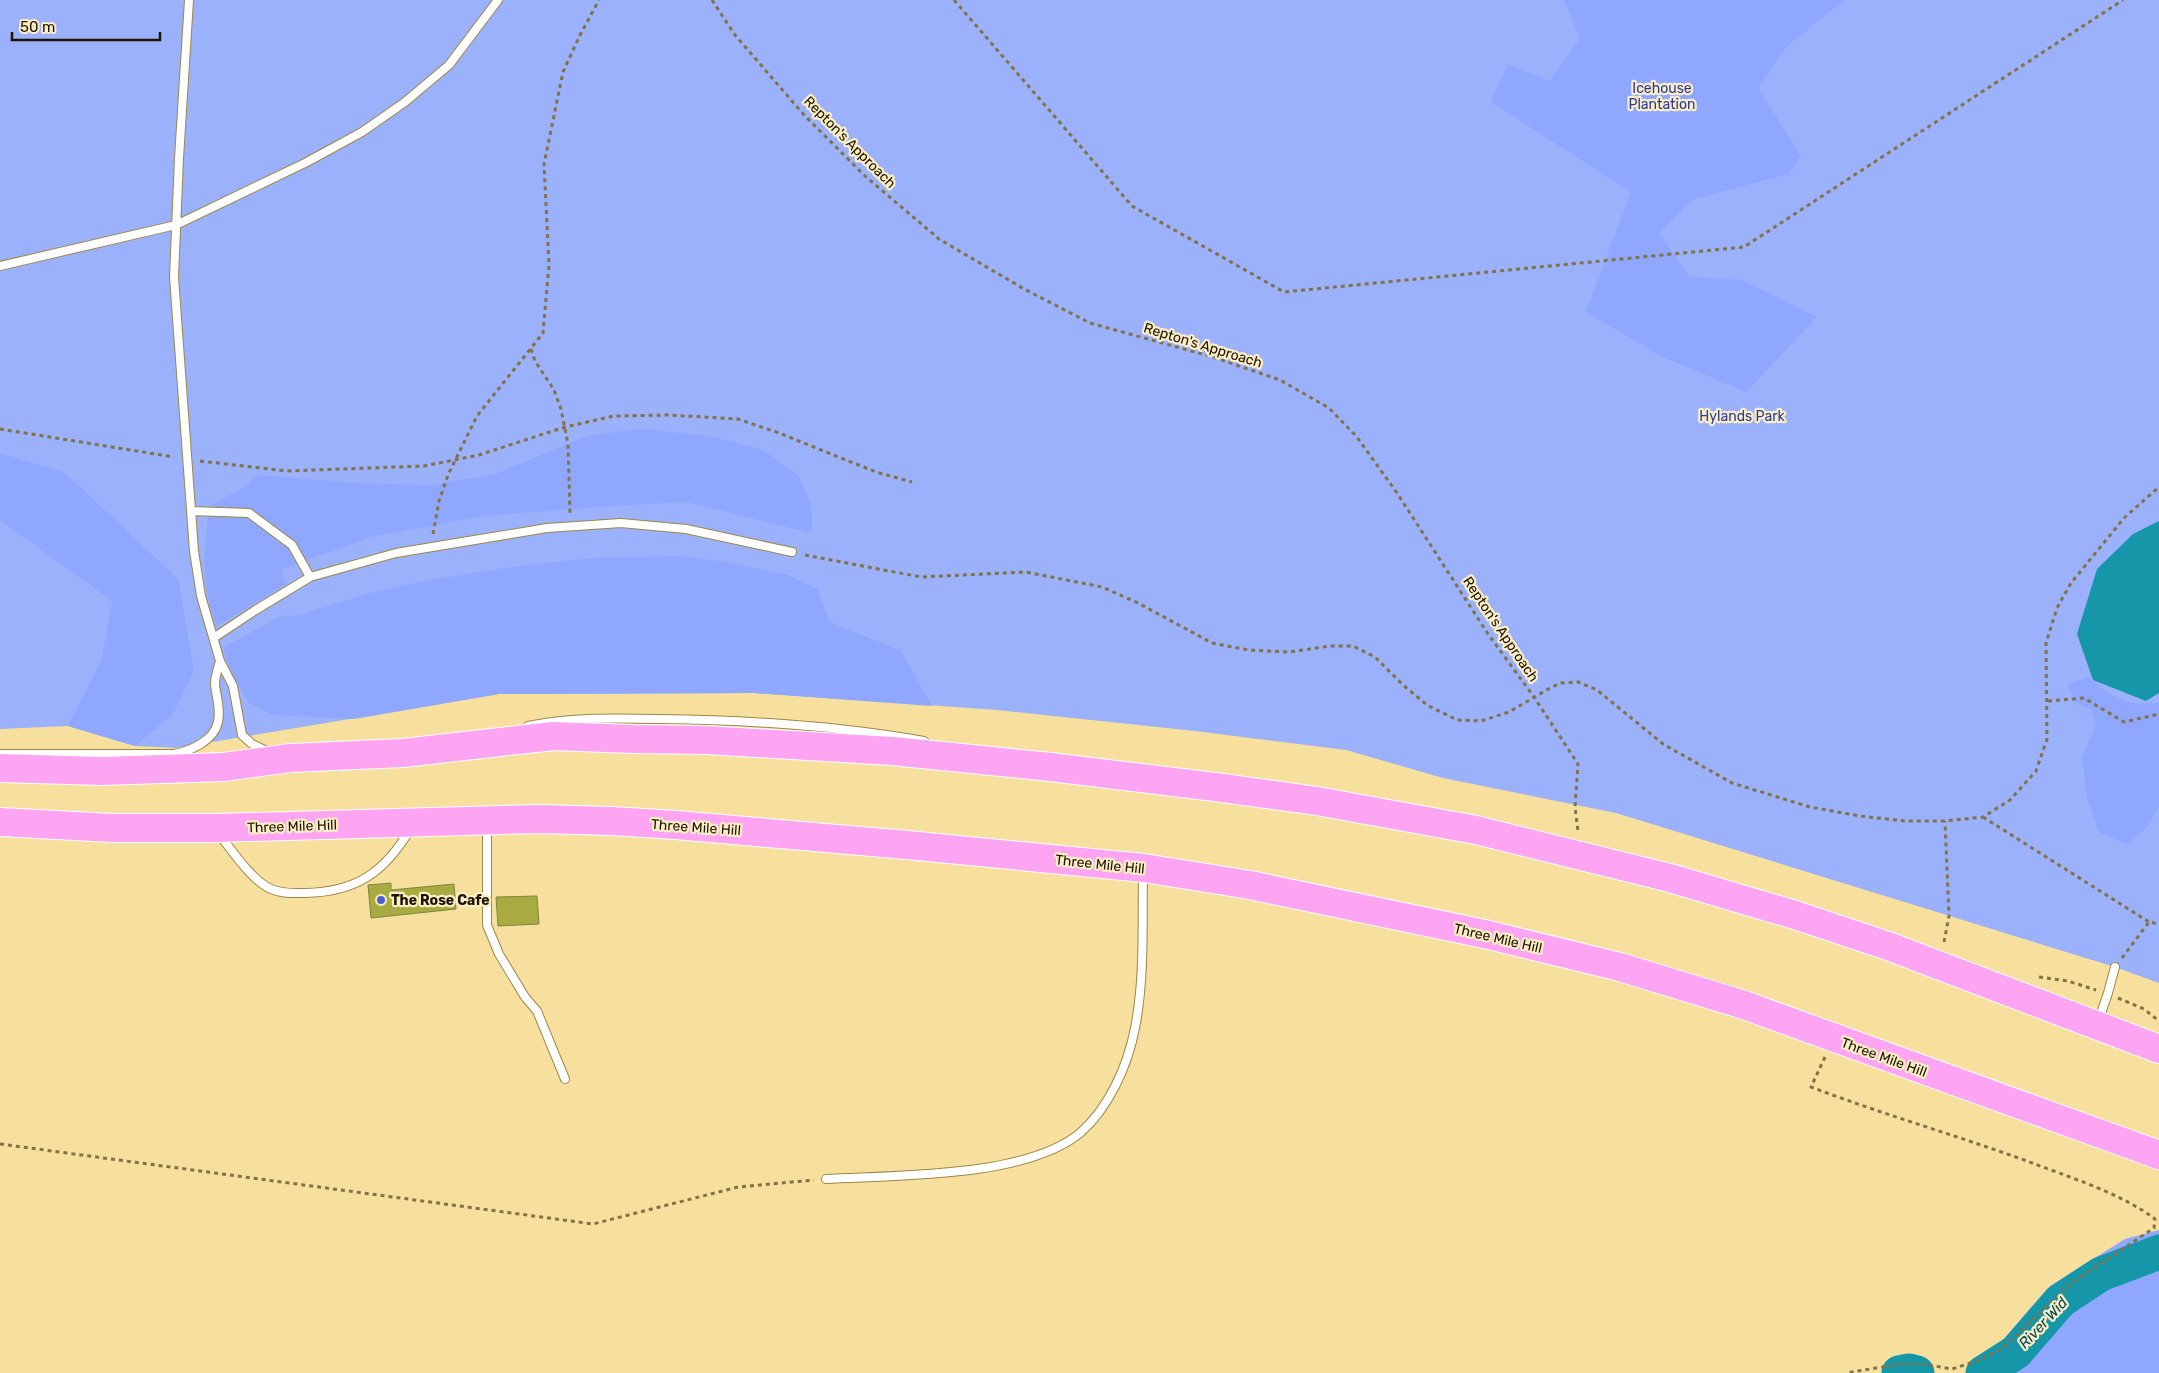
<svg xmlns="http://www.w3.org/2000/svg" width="2159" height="1373" font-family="Rubik,sans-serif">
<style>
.green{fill:#9cb1fb}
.forest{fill:#8fa7ff}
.water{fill:#1596a9}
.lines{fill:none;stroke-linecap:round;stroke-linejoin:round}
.river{stroke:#1596a9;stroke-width:35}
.building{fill:#a7ab40;stroke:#818442}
.lane-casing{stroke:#9d8746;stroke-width:10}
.highway-casing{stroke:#fff;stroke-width:30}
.path{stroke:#817248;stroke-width:3;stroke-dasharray:4 4;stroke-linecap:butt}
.lane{stroke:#fff;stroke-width:8}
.highway{stroke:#fda5f2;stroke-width:28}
.poi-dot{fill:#4b61d5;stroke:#fbeec6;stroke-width:2}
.labels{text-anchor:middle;stroke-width:4.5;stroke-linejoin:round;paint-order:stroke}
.park-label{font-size:14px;fill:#2b389a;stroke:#fbeec6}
.street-label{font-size:14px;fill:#1c1400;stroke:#fbeec6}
.poi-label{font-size:14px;font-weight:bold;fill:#1c1400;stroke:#fbeec6;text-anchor:start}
.water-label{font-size:15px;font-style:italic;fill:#024953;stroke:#fbeec6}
</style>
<rect width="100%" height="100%" fill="#f7df9d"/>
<path class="green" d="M0,0h2159v983l-44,-16 -499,-154 -173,-35 -97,-28 -151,-19 -197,-21 -243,-17 -256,1 -323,54 -41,-2 -67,-20 -68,3z"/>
<path class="forest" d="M1564,0h280l-57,46 -29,42 43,68 -13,18 -97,26 -32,33 31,44 52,3 75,37 -71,75 -85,-36 -75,-44 45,-120 -140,-90 17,-37 42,16 30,-43z
M639,429l71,7 53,14 35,25 13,29 1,29 -126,-31 -74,4 -129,10 -113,21 -89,33 5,14 -69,42c-18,-45 -12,-74 -8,-120l36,-19 13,-12 96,8 78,2 61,-10 94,-39z
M0,453l65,20 113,106 16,92 -21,43 -38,32 -67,-20 34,-67 10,-58 -112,-81z
M678,556l48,6 62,13 29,14 13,33 71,29 31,55 -177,-13 -256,1 -145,25 -82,-4 -23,-12 -18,-32 -8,-23 56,-31 20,-2 71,-22 54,-12 88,-14 81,-9z
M2088,677c26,22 35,29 71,26v103l-10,19 -22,19 -28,-12 -12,-33 -5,-41 14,-33 -5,-16 -16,-6 -7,-19z
M2159,1230v143h-185l76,-87 75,-47z"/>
<path class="water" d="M2159,521v172l-13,8 -53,-21 -16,-46 20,-65 36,-35z"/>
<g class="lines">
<path class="river" d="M1899,1373l10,-2 8,2
M1983,1373l33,-21 44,-51 41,-27 58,-22"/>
</g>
<path class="building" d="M391,883v7l63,-6 2,25 -85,9 -3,-33z
M537,896l2,28 -41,2 -2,-29z"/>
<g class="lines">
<defs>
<path id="lane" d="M189,0l-10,158 -5,119 20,274 7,45 19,65 13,25 9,49 10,9 17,8
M0,266l176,-41 131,-63 55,-30 43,-30 44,-37 49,-65
M191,511l58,2 43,32 18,32
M215,637l39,-26 56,-34 86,-24 151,-25 74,-5 65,6 106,23
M528,726c42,-9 88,-8 132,-7 88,1 178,7 264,22
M0,754h174c16,-3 40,-13 44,-32 3,-13 -2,-26 -3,-38 0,-8 3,-16 5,-23
M487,825v100l12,29 26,43 12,14 28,68
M218,833c14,17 33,47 53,56 11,5 23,4 34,4 52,-1 80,-21 106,-65
M2098,1022l10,-29 7,-26
M826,1179c69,-4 200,-1 254,-46 29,-25 48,-68 55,-105 10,-51 7,-104 8,-155"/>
<path id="highway" d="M0,768l102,3 121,-4 67,-9 113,-5 150,-17 80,3 73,1 186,11 159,16 172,21 94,13 159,29 194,48 125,37 93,31 271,103
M0,822l113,6h101l325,-9 72,2 65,4 231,20 237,23 106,17 239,50 131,32 124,38 415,150"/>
</defs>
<use href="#lane" class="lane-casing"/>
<use href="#highway" class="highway-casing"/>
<path class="path" d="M712,0l23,35 70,81 60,60 74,63 85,50 66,34 123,34 67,23 49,28 28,29 40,56 91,141 46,63 44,67 -3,43 3,24
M954,0l178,206 152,86 460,-45 379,-247
M531,349l4,12 19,29 7,19 7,35 2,70
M0,429l174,28
M200,461l87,10 137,-5 55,-11 86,-28 49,-11 55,-1 69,4 41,14 97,39 36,10
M433,534l6,-33 9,-26 29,-59 66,-83 6,-68 -5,-101 19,-92 17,-37 19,-35
M805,555l116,22 105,-5 76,15 36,16 74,40 36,7 41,2 41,-6h23l22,11 28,28 24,20 30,15 24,1 28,-9 41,-24 11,-5 17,-1 19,8 66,54 69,39 78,24 50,9 45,5h40l38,-4 27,-17 26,-29 11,-32 -1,-96 11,-35 14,-25 53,-65 35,-31
M2048,701l36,-3 40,24 35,-8
M1983,817l166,105
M1944,942l5,-26 -4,-95
M2122,958l27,-36 10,2
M2039,977l29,4 28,9
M2118,998l26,11 15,12
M1825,1057l-14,30c71,27 144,48 216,74 41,16 92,31 128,58l-1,9 -85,57 -67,64 -25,12 -25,8 -29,-5h-23l-54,9
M0,1144l593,80 145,-37 76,-7"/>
<use href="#lane" class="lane"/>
<use href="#highway" class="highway"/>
</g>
<circle class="poi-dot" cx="381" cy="900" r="5"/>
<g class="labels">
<g class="park-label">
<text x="1662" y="93">Icehouse<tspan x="1662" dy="16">Plantation</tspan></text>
<text x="1742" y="421">Hylands Park</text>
</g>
<g class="street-label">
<text transform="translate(850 142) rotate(45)" y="5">Repton's Approach</text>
<text transform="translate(1203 345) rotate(17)" y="5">Repton's Approach</text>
<text transform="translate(1501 629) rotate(56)" y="5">Repton's Approach</text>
<text transform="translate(292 826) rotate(-2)" y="5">Three Mile Hill</text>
<text transform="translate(696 827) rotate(4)" y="5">Three Mile Hill</text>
<text transform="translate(1100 864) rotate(6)" y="5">Three Mile Hill</text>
<text transform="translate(1498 938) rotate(13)" y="5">Three Mile Hill</text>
<text transform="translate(1884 1057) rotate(20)" y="5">Three Mile Hill</text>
</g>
<g class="poi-label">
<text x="391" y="905">The Rose Cafe</text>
</g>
<g class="water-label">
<text transform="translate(2043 1323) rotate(-47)" y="5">River Wid</text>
</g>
</g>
<path d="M12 32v8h148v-8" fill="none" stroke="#1c1400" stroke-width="2.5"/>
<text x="20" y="32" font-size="15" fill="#1c1400" stroke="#fbeec6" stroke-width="4" paint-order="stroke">50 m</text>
</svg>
